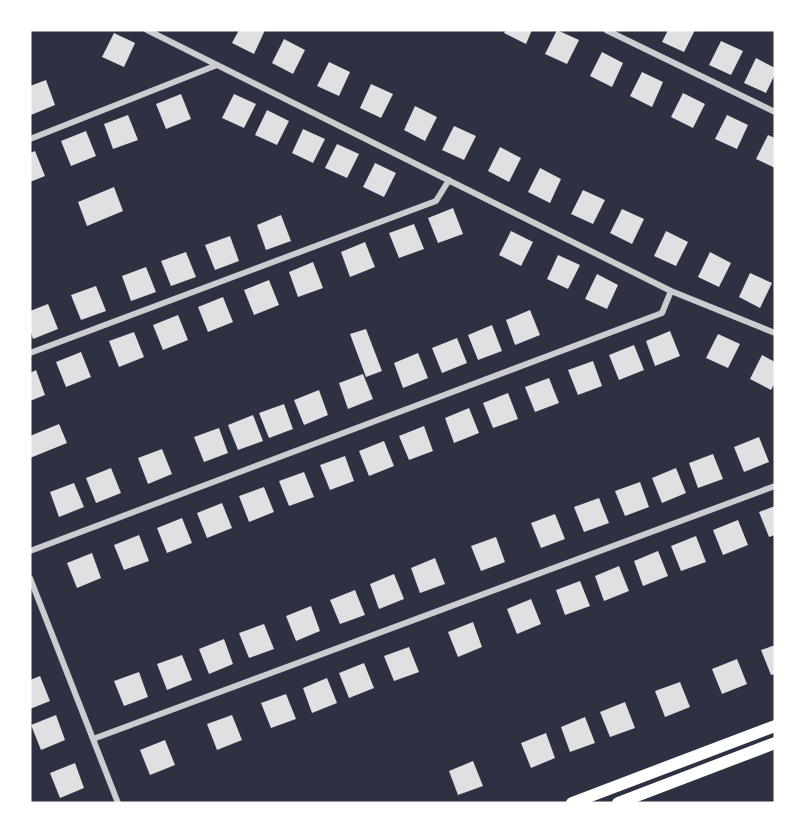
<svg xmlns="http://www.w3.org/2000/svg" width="805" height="833" font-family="'Open Sans',sans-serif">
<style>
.building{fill:#e0e0e3}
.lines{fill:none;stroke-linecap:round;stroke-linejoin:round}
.minor{stroke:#caccd0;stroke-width:6}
.secondary{stroke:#fff;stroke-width:12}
</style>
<rect width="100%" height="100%" fill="#2d3142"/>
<path class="building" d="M239,30h26l-11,24 -22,-11z
M506,30h26l-6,14 -22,-11z
M557,30l22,10 -12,24 -22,-10z
M668,30h27l-11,22 -22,-10z
M114,33l21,10 -11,24 -22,-10z
M284,39l21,11 -12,24 -21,-11z
M721,41l22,10 -12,24 -22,-10z
M602,52l21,11 -11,24 -22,-11z
M756,58l19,10v6l-9,19 -22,-10z
M329,62l21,10 -11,24 -22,-10z
M642,72l21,10 -11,25 -22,-11z
M46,80l9,25 -24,10 -1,-29z
M371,84l22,10 -12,24 -21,-10z
M683,93l22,11 -12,24 -22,-11z
M181,94l10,25 -25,10 -10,-25z
M234,94l22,10 -12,24 -22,-10z
M415,106l22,11 -12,24 -21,-11z
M267,110l22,11 -12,24 -22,-10z
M128,115l10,25 -25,9 -9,-25z
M727,115l21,10 -11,24 -22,-10z
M454,126l22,10 -12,24 -22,-10z
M303,129l22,10 -12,24 -21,-10z
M86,131l10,25 -25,10 -10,-25z
M768,135l7,3v30l-19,-9z
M337,144l22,10 -12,24 -22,-10z
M500,147l21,11 -12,24 -21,-11z
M35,151l10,25 -15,6v-29z
M375,163l21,10 -12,24 -21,-10z
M540,168l21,11 -11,24 -22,-11z
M114,187l9,24 -36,15 -9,-24z
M583,190l22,10 -12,24 -22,-10z
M453,208l10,26 -25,9 -10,-25z
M622,209l22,10 -12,25 -22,-11z
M281,215l10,26 -25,9 -9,-25z
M414,224l10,25 -25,9 -10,-25z
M511,231l22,11 -12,24 -22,-11z
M666,231l22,11 -12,24 -22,-10z
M230,236l9,25 -24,9 -10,-25z
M365,242l10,25 -25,10 -9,-25z
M186,252l10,25 -25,9 -10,-25z
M710,252l21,11 -12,24 -21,-10z
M558,255l22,10 -12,24 -21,-10z
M313,262l10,26 -25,9 -9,-25z
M146,267l10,25 -25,9 -9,-25z
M750,273l22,10 -12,25 -21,-11z
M597,274l21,11 -11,24 -22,-10z
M269,280l10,25 -25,10 -10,-25z
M96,286l10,25 -25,9 -10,-25z
M223,297l10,25 -25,10 -10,-25z
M48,304l10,25 -25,10 -3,-9v-19z
M530,310l10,25 -25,10 -9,-25z
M178,315l10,25 -25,10 -10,-25z
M492,325l10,26 -24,9 -10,-25z
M366,329l16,42 -16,6 -16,-43z
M670,331l10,25 -25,10 -9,-25z
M134,332l10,25 -25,10 -10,-26z
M718,334l22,10 -12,24 -22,-10z
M457,338l10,25 -25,10 -10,-25z
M634,345l10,25 -25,10 -10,-25z
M81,352l10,25 -25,10 -10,-25z
M418,353l10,25 -25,10 -9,-25z
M762,355l13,7v21l-4,7 -21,-11z
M593,361l9,25 -24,9 -10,-25z
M36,370l9,25 -15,6v-28z
M363,374l10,25 -25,10 -9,-26z
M549,378l10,25 -24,9 -10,-25z
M319,390l9,25 -24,10 -10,-25z
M508,393l10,26 -25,9 -10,-25z
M284,404l9,25 -24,9 -10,-25z
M469,408l10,25 -25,10 -9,-25z
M253,415l10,26 -25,9 -10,-25z
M59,424l8,19 -37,15v-22z
M424,426l9,25 -24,9 -10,-24z
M219,428l9,25 -24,9 -10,-25z
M759,437l10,25 -25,10 -10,-25z
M384,441l10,25 -25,10 -10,-25z
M162,449l10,25 -24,10 -10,-26z
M713,454l10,25 -25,9 -9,-25z
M345,456l9,25 -24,9 -10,-25z
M111,468l10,25 -25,10 -10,-25z
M676,468l10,25 -24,10 -10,-25z
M304,472l10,25 -25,9 -10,-25z
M640,482l9,25 -24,9 -10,-25z
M74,483l10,24 -25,10 -9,-25z
M264,487l10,25 -25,10 -10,-26z
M599,498l10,25 -25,9 -10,-25z
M222,503l10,25 -25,10 -10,-25z
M775,506v29l-6,2 -10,-25z
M555,514l10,25 -24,9 -10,-25z
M182,518l10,25 -25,10 -10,-25z
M738,520l10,25 -25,10 -10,-25z
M139,535l10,26 -25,9 -10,-25z
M696,536l10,26 -25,9 -10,-25z
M496,537l9,25 -24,9 -10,-25z
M658,551l10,25 -25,10 -9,-25z
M92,553l9,25 -24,10 -10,-25z
M435,558l10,26 -25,9 -9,-25z
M619,566l10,25 -25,10 -9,-25z
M394,574l10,25 -25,10 -9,-25z
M580,581l10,25 -25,9 -9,-25z
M355,590l10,25 -25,9 -10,-24z
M531,599l10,25 -24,10 -10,-25z
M311,606l9,25 -24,10 -10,-25z
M473,622l9,25 -24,10 -10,-25z
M264,624l10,25 -25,9 -10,-25z
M224,639l9,25 -24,10 -10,-25z
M775,645v29l-4,1 -10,-25z
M409,647l10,25 -25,9 -10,-25z
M182,655l10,25 -25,10 -10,-26z
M737,659l10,25 -25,10 -10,-25z
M364,663l10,25 -25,10 -10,-25z
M139,672l9,25 -24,9 -10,-25z
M40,676l10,25 -20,8v-29z
M327,678l10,25 -25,10 -9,-25z
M680,682l10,25 -25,10 -10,-26z
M286,694l10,25 -25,9 -10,-25z
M625,702l10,26 -25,9 -10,-25z
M56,715l9,25 -24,10 -10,-25z
M232,715l10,25 -25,10 -10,-26z
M585,717l10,26 -25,9 -9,-25z
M546,733l9,25 -24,10 -10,-25z
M165,740l10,25 -25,10 -10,-25z
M473,761l10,25 -25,9 -9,-24z
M75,763l9,25 -24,10 -10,-25z"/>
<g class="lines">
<path class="minor" d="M147,30l524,261 104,42
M606,30l169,82
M30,139l187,-74
M30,353l406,-152 13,-21
M30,551l632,-238 9,-22
M30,578l88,225
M93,739l682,-253"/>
<path class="secondary" d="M572,803l203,-77
M618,803l157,-60"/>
</g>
<rect width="805" height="833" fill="none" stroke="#ffffff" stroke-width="63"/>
</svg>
